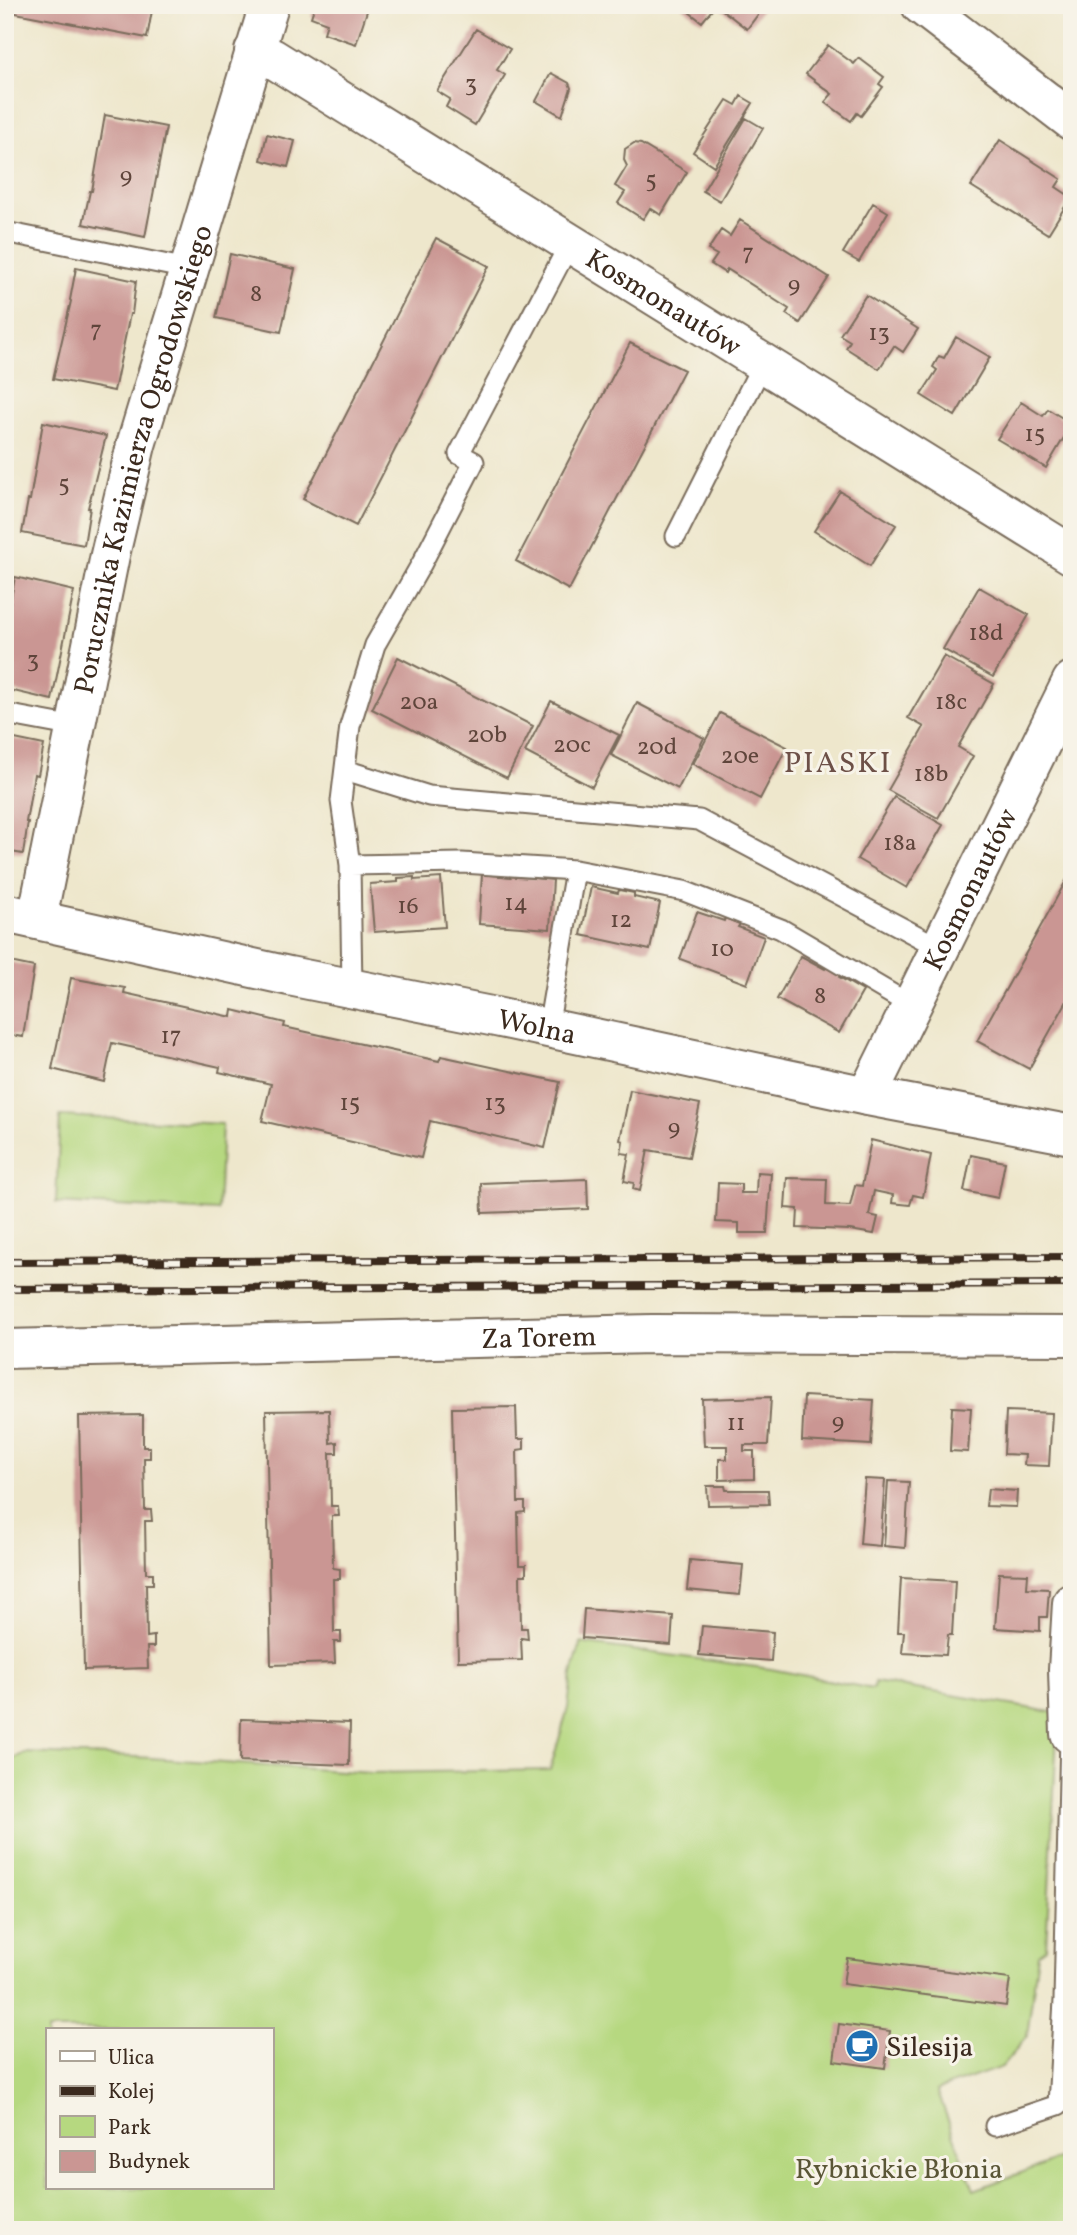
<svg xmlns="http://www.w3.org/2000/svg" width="1077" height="2235" font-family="Vollkorn,serif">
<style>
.green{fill:#b6d880;stroke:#78814f;stroke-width:2;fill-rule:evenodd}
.building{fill:#ca9693}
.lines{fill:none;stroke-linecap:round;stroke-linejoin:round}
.lane-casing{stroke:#7a6c5b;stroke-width:23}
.street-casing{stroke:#7a6c5b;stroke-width:42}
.lane{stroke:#fff;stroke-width:19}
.street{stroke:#fff;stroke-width:38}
.rail-casing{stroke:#3b2a1e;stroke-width:8}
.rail{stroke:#f7f3e8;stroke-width:5;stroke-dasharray:16;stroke-linecap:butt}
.labels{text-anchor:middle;stroke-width:6;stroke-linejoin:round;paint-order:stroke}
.number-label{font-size:24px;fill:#5f453b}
.street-label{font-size:28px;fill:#3b2a1e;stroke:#f7f3e8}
.poi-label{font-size:28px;fill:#3b2a1e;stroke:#f7f3e8;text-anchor:start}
.park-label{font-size:28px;fill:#5a5636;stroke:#f7f3e8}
.neighbourhood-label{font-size:30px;letter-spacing:2px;fill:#6d5047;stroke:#f7f3e8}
</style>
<rect width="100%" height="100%" fill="#f7f3e8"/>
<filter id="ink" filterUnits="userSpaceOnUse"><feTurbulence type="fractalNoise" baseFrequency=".0143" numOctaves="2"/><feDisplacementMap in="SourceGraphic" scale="14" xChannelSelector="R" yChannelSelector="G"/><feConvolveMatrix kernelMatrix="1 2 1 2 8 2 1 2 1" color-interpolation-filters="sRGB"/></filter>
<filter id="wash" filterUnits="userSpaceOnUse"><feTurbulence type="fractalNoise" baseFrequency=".00686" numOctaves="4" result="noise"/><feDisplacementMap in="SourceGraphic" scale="28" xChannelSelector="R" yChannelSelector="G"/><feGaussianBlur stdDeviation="1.57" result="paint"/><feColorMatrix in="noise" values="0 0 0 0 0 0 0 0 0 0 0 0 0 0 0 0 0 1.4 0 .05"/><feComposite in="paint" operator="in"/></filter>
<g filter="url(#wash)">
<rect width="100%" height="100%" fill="#eee7cc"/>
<path class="green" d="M60,1116l162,8 -4,87 -162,-8z
M581,1643l190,26 102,20 2,-7 183,31 -12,235 -8,6 -11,82 -25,31 -65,23 37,100 98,-36v76h-1067v-466l19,-11 112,4 235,16 179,-3 18,-62 4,-34zM47,2030h224v158h-224z"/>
<g id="blocks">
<path class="building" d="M5,5h148l-6,33 -142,-27z
M315,5h54l-13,39 -32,-11 3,-10 -16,-6z
M680,5h36l-14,17z
M716,5h49l-18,24z
M476,29l34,20 -13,21 8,5 -30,50 -29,-18 4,-8 -13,-8z
M828,45l26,19 5,-6 25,19 -5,7 4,3 -22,29 -4,-3 -6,8 -26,-19 7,-8 -26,-20z
M551,73l18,10 2,5 -9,28 -26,-15z
M741,96l12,7 -39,63 -21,-14 34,-52 9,5z
M105,115l61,12 -21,110 -62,-13 7,-33h2z
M746,118l17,10 -43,73 -17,-10z
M267,134l28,7 -7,26 -27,-7z
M1000,140l61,39 -5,8 15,10 -23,37 -77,-48z
M634,143l7,1 46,28 -26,43 -11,-7 -7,11 -25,-16 7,-11 -10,-6 12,-20 -3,-6 1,-11z
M873,203l15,9 -29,50 -16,-9z
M740,220l89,57 -29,46 -14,-9 3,-5 -62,-40 -2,4 -14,-9 6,-9 -9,-5 13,-20 9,6z
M436,238l53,28 -133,260 -53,-27z
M230,254l65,15 -14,63 -65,-14z
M76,268l60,13 -4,33h-2l-16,77 -61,-12 18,-78 -1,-1z
M866,295l52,34 -15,23 -9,-6 -15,23 -33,-21 4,-7 -10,-6z
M956,337l34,20 -35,59 -34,-21 16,-25 -4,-3 6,-11 5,2z
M630,343l54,27 -115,220 -53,-29z
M1021,402l22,14 5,-7 24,15 -26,44 -49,-29z
M43,422l63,14 -18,72h2l-6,37 -62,-12 6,-33h2z
M840,491l56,34 -26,41 -56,-35z
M15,577l59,14 -22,109 -47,-11v-59z
M979,587l50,28 -36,62 -50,-28z
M944,656l50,28 -36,63 15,9 -35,62 -50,-28 36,-63 -16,-9z
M398,657l135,69 -26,52 -135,-69z
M551,701l68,34 -27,52 -67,-35z
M637,703l67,35 -26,51 -67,-34z
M720,713l67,34 -27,52 -67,-35z
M5,737l39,8 -6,30 -4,-1 -8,48h2l-5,32 -18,-3z
M894,797l49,28 -36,63 -50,-29z
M1072,870v122l-43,77 -52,-28z
M510,873l16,1v3l27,3 -3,49 -71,-5 3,-50 28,3z
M414,877v3l27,-2 4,49 -71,5 -4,-48 28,-2v-4z
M591,887l27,6 1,-3 15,3v4l26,6 -10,47 -69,-15z
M697,912l27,9 1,-3 15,6 -2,3 26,10 -17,47 -67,-25z
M801,956l24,13 2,-2 14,7 -2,3 24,14 -24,42 -62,-34z
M5,961l29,6 -11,70 -18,-3z
M71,978l54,10 -1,5 108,24 1,-7 52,13 -1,4 155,34 2,-5 119,26 -15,66 -115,-27 -9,37 -159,-37 9,-37 -52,-12 1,-5 -108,-24 -8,39 -52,-13z
M630,1090l70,14 -11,53 -41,-7 -8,41 -7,-2 1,-6 -10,-2 5,-27 -8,-1 2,-12 -3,-1z
M871,1140l60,15 -8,42 -10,-2 -3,10 -18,-2 1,-8 -19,-4 -5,24 9,2 -4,17 -24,-4 -53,-2 1,-19 -13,-1 2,-30 40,1 -1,26 24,1 5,-21 7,1z
M971,1155l34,7 -7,36 -34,-7z
M757,1172l14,1 -4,60h-28v-10l-23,-1 2,-39 23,1v9h15z
M587,1179l1,30 -106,4 -1,-30z
M804,1396l70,4 -3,45 -69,-4z
M771,1397l-3,48h-24v6h10v28l-35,1v-21h8v-13h-23l-2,-47z
M516,1407l1,32h7v10l-7,1 1,52h7v10l-7,1 1,52h7v10h-6l1,53h6l1,11 -7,-1 1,22 -64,1 -6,-253z
M952,1407l19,1 -3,44 -18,-1z
M329,1410l1,33 7,-1v11h-7l1,53h7l1,10h-7l1,52 7,1v10h-7l1,53h7v10h-7l1,21 -64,2 -5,-254z
M1006,1411l46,2 -3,53 -25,-1 1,-10 -21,-1z
M143,1415v32h7v11h-6l1,52h6l1,11h-7l1,52h7v11h-7l1,53 7,-1v11h-7l1,21 -64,2 -5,-254z
M865,1479l20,1 -5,66 -20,-2z
M888,1481l21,1 -4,66 -21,-2z
M707,1486h18l1,4h42l1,14 -61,1z
M988,1489l29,2 -1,16 -30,-1z
M690,1560l53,5 -3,30 -53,-5z
M999,1573l29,1 -1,14 22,1 -2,28h-7v14l-45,-3z
M901,1578l54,3 -3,54h-4l-2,20 -44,-2 2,-21h-6z
M584,1609l89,7 -2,29 -89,-7z
M702,1626l71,6 -2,29 -72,-6z
M241,1719l109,4 -1,42 -109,-4z
M847,1958l163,21 -4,27 -163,-22z
M839,2024l51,7 -5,37 -51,-7z"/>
</g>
</g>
<g filter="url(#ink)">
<use href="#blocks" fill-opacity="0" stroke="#7a6c5b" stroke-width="2"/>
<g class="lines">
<defs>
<path id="lane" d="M5,232l183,37
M676,536l87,-173
M5,714l70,13
M345,770l84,26 270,24 241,128
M350,865l-9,-64 9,-75 25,-81 47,-82 52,-101 -15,-8 111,-211
M352,988l-2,-123 112,-2 113,7
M548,1028l27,-158 109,21 97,38 131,77
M995,2126l63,-21 6,-105 6,-266"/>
<g id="street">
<path d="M921,5l151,116"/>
<path id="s1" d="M254,51l18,7 800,497"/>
<path id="s2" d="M5,913l284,63 207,41 371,79 205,39"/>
<path id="s3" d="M37,919l73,-364 26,-110 133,-440"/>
<path id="s4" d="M867,1096l205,-415"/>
<path id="s5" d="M5,1349l647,-15 420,2"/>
<path d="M1072,1603l-4,67 2,64h2"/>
</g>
</defs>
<use href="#lane" class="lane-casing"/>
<use href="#street" class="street-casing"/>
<use href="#lane" class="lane"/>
<use href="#street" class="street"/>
<defs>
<path id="rail" d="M5,1262l1067,-5
M5,1289l1067,-5"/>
</defs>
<use href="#rail" class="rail-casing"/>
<use href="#rail" class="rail"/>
</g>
</g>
<defs>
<symbol id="cafe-disc" viewBox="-11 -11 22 22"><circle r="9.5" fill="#1f6fb2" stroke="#f7f3e8"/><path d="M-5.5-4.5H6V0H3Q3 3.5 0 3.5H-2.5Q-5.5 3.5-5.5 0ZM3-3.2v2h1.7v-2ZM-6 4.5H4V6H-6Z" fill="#fff"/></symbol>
</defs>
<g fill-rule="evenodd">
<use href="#cafe-disc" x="843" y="2027" width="38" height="38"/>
</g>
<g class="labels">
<g class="number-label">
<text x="471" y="91">3</text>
<text x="126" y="183">9</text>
<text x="651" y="187">5</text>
<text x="748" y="260">7</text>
<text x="794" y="292">9</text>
<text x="256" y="301">8</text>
<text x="96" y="337">7</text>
<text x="879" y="340">13</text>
<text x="1035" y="441">15</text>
<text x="64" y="491">5</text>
<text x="986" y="640">18d</text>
<text x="33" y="667">3</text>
<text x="419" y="709">20a</text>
<text x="951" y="709">18c</text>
<text x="487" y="742">20b</text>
<text x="572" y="752">20c</text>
<text x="657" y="754">20d</text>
<text x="740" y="763">20e</text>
<text x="931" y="781">18b</text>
<text x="900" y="850">18a</text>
<text x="516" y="910">14</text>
<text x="408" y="913">16</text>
<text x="621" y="927">12</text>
<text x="722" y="956">10</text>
<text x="820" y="1003">8</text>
<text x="171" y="1043">17</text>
<text x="350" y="1110">15</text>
<text x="495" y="1110">13</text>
<text x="674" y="1135">9</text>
<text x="838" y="1429">9</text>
<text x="736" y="1430">11</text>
</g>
<g class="street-label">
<text dy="10" stroke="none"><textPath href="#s1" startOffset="481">Kosmonautów</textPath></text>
<text dy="10" stroke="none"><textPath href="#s3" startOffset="472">Porucznika Kazimierza Ogrodowskiego</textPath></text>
<text dy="10" stroke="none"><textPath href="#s4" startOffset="231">Kosmonautów</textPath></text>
<text dy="10" stroke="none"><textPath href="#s2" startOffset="544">Wolna</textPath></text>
<text dy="10" stroke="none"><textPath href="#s5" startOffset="534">Za Torem</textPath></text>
</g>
<g class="poi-label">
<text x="886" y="2056">Silesija</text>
</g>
<g class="park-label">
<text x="899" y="2178">Rybnickie Błonia</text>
</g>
<g class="neighbourhood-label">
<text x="838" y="772">PIASKI</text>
</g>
</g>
<rect width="1077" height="2235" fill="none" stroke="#f7f3e8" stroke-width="28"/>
<rect x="46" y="2028" width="228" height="161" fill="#f7f3e8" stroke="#aca397" stroke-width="2"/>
<rect x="60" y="2051" width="35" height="10" fill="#ffffff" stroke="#aca397" stroke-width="2"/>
<text x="108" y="2064" font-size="21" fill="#3b2a1e">Ulica</text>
<rect x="60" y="2086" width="35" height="10" fill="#3b2a1e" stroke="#aca397" stroke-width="2"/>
<text x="108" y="2098" font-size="21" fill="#3b2a1e">Kolej</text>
<rect x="60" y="2116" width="35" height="21" fill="#b6d880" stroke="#aca397" stroke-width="2"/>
<text x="108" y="2134" font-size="21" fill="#3b2a1e">Park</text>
<rect x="60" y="2151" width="35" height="21" fill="#ca9693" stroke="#aca397" stroke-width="2"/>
<text x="108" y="2168" font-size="21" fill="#3b2a1e">Budynek</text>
</svg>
